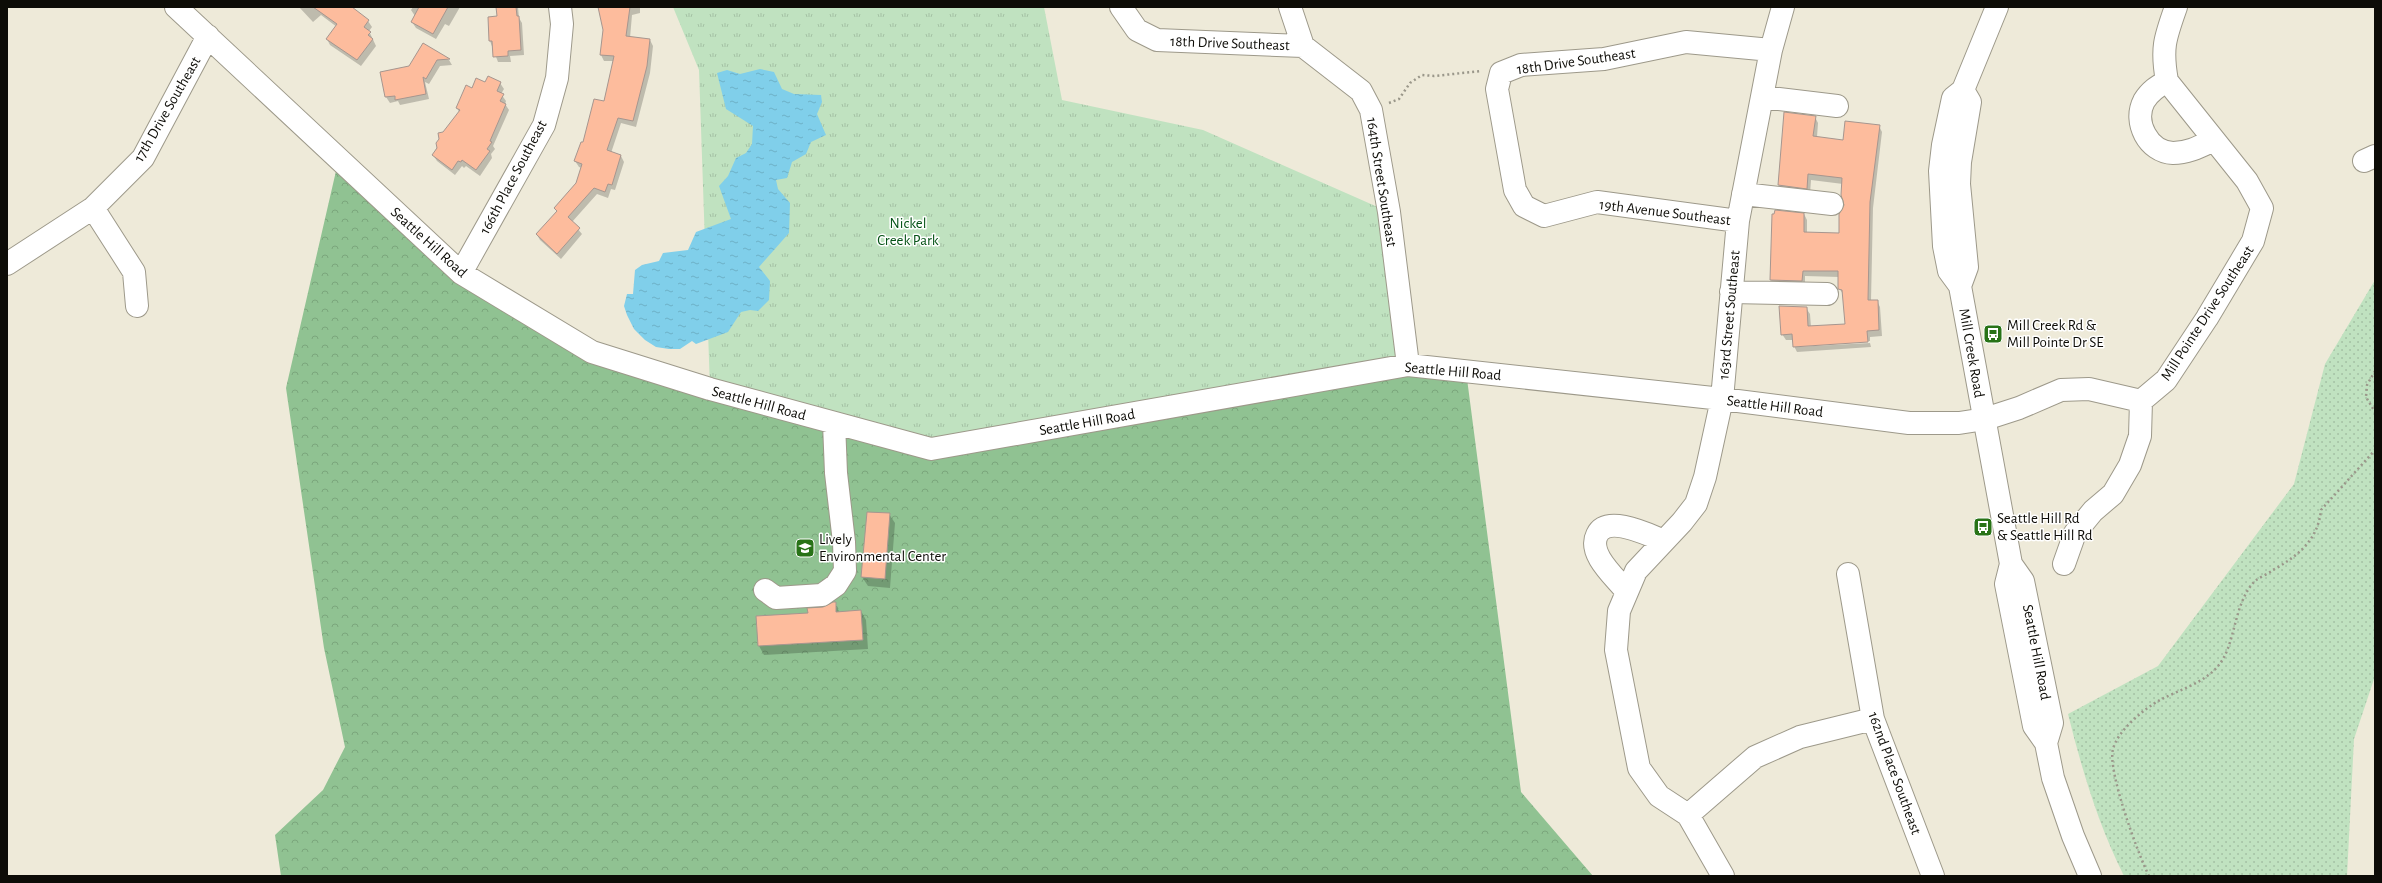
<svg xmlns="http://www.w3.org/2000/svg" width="2382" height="883" font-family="'Alegreya Sans',sans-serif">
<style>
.grass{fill:url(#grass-dots)}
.forest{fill:url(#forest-crowns)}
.park{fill:url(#park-tufts)}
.water{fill:url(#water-ripples)}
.shadow{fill:#0003}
.building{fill:#fdbc9d;stroke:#a6968f}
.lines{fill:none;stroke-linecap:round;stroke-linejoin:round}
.minor-casing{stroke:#9d998a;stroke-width:24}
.major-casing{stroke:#9d998a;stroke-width:24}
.path{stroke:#9a978a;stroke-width:2.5;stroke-dasharray:2 3;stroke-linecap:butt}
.minor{stroke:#fff;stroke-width:22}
.major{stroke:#fff;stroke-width:22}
.labels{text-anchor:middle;stroke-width:3;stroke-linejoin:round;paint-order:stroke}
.street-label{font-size:15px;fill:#0d0c07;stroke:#fff}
.park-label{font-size:15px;fill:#055316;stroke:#fff}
.poi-label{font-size:15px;fill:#0d0c07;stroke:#fff;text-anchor:start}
</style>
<defs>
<pattern id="grass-dots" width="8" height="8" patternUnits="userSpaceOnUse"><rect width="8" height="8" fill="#c0e2c0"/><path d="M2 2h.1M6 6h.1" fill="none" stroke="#a4c1a4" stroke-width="1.8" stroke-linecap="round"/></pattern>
<pattern id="forest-crowns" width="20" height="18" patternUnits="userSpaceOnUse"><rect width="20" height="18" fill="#90c292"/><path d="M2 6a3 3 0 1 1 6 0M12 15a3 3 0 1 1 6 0" fill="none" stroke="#7ba67c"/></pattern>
<pattern id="park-tufts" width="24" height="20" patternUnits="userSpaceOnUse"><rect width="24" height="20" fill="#c0e2c0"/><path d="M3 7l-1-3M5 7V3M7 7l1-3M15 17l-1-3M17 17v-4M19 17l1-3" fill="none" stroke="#a4c1a4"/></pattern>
<pattern id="water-ripples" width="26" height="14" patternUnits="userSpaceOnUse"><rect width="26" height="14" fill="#80cfea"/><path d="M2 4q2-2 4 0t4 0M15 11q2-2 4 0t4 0" fill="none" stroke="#6db1c7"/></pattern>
</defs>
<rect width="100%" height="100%" fill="#eeead9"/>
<path class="grass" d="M2375,280v396l-21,63 -7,137h-223c-26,-52 -42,-106 -56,-162l90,-48 136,-182 31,-120z"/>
<path class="forest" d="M339,158l122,115 131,79 118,37 698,-24 58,6 55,421 72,84h-1312l-6,-41 48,-45 22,-43 -21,-99 -38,-260z"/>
<path class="park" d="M673,7h371l18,93 141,30 186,82 19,153 -477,84 -221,-60 -11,-319z"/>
<path class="water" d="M760,69l14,3 8,17 12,5 27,1 1,7 -5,12 9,21 -15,7 -5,12 -14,8 -5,16 -11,2 2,9 12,14 -1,30 -30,34 11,14 -1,19 -11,11 -8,-1 -9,2 -13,20 -32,12 -4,-3 -12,8h-11l-13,-2 -11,-7 -11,-11 -7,-14 -3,-9 3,-12h6l2,-24 7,-5 17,-4 4,-8 25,-3 8,-18 35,-13 -12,-33 9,-10 8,-18 10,-5 6,-9 1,-18 -27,-17 -9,-36 10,-3 13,4z"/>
<path class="shadow" d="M299,7h51l18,14 4,6 -3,4 7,15 -15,20 -31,-21 -3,-6 10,-12 -16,-12 -8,7z
M413,7h47l-11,19 -4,-2 -9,15 -20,-11 -4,-6 3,-6 -4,-6z
M497,7h21l1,11 3,5 2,32 -14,1 1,6h-13l-8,-21 8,-24z
M599,7h41v6l-8,2 -2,23 20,2 3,6 -3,27 -14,54 -15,-4 -10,30 10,3 3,6 -9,28 -4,-1 -3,9 -11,-4 -25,28 10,12 -21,25 -21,-19 -3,-5 20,-23 -2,-4 22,-24 5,-16 -3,-1 -4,-6 29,-58 10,-42h-10l-3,-6 3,-25z
M423,44l26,16 3,5 -12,1 -11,18 -4,-2 4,17 -29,6 -2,-4 -8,2 -4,-6 -5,-25 29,-5z
M500,83l4,6 -3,5 5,7 -1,3 4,6 -16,36 2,3 -4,5 1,4 -12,18 -14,-10 -2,2 -2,-2 -7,9 -18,-14 -4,-6 11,-22 15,-21 -2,-4 15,-19 14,-5z
M1815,117l3,6 -1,14 27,4 35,-15 3,6 -9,76 -2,93h6l3,6 2,29 -12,1v4l-75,4v2l75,-4 1,4 -74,5 -3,-6 -1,-6h-7l-4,-6 24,-26 4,6 1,13 35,-2 -3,-31 -4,-6v-11l-34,-1v11l-31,-1 -3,-6 2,-65 31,-1 3,6v13l33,1 6,-29 -3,-21 -32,-4 -1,14 -28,-3 -3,-6z
M889,514l6,9 -5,65 -22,-2 -6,-9z
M835,604l5,9 21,-2 5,9 2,29 -104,6 -5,-9 50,-32z"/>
<path class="building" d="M313,7h39l17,13 -5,7 7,5 -3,3 5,4 -16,21 -31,-21 11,-15z
M419,7h29l-15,27 -22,-12z
M496,7h20l1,9h2l2,34 -13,1v5l-15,1 -1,-16h-3l-1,-24 9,-1z
M598,7h32l-4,29 24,3 -3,27 -14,55 -15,-3 -11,32 14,5 -9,30 -4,-1 -3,8 -11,-4 -26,29 12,11 -23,26 -21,-20 21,-23 -3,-3 22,-25 6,-19 -8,-3 7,-19h2l11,-43 10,2 10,-45 -14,-1 3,-25z
M423,43l27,16 -13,1 -11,19 -3,-2 3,17 -31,6v-4l-10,1 -5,-25 29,-6z
M488,76l13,6 -4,9 7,3 -4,7 6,3 -16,37 2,1 -5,7 3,2 -14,19 -14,-10 -1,2 -3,-1 -6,9 -20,-15 5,-7 -1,-5 3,-4 -1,-6 5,-1 17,-22 -4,-2 10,-23 6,3 4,-10 9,4z
M1784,112l32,4 -3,20 30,4 2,-19 35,4 -10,77 -2,98h10l1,30 -12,1 1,11 -75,5 -1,-13 -11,1 -2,-29 28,1 1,19 37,-2 -3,-34 -4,-1v-18h-35l-1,10 -32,-1 2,-66h2l1,-4 29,3v19l35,1v-19l5,-9 -3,-10 1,-17 -34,-4 -1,15 -29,-4z
M867,512l23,1 -5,66 -24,-2z
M833,602h3v10l25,-2 2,30 -105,6 -2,-30 52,-3 -1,-5 16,-1z"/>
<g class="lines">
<defs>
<path id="minor" d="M176,7l285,266 131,79 118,37 221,60 477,-84 314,34 187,24h50l26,-4 34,-11 42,-18 28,-1 52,12
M1121,7l16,23 20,10 146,6
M1290,7l13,39 58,45 10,19 18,102 19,153
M2167,81c-9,5 -17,10 -23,20 -11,21 4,51 29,52 15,0 28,-7 41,-13
M1762,97l75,9
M2364,161l11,-5
M1743,194l89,10
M93,208l41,64 3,34
M1738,221l-141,-19 -53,14 -20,-10 -9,-16 -18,-101 4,-16 20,-8 83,-6 82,-17 85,8
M7,264l86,-56 50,-50 65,-122
M461,273l83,-148 13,-47 5,-54 -2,-17
M1731,292l96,2
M2141,401l25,-21 41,-62 46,-77 9,-33 -15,-27 -80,-100c-6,-33 -2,-43 9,-74
M2064,564l11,-31 18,-22 20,-17 17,-29 10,-29 1,-35
M1848,574l25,145 60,157
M765,590l11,8 46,-3 14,-10 9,-14 -1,-29 -8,-69 -2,-50
M1627,592c-9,-11 -20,-21 -27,-33 -4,-7 -7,-16 -3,-24 10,-21 52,0 67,6
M1688,815l67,-58 45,-20 73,-18
M1723,876l-35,-61 -29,-19 -20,-28 -23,-118 3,-39 17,-40 46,-49 14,-18 9,-27 17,-78 16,-178 33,-171 12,-43"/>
<path id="major" d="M1997,7l-34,83 -10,8 -10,47 -3,26 4,75 5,25 11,15 51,278 -5,20 28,142 12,17 7,35 20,58 17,40
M1960,286l7,-19 -8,-83 1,-22 10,-60 -7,-12
M2011,564l12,17 29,142 -6,20"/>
</defs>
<use href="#minor" class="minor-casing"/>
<use href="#major" class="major-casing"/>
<path class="path" d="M1389,103l10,-4 11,-16 12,-8 12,1 48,-5
M2375,371l-8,14 -1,12 9,15
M2149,876c-11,-22 -42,-106 -36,-127 5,-19 31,-40 47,-49 19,-10 44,-17 58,-34 18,-20 15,-63 37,-85 5,-4 13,-7 18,-11 25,-14 45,-30 48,-60l54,-60"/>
<use href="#minor" class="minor"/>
<use href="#major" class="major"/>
</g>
<defs>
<symbol id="bus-square" viewBox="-11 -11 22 22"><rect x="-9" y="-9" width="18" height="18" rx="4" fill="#287317" stroke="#fff"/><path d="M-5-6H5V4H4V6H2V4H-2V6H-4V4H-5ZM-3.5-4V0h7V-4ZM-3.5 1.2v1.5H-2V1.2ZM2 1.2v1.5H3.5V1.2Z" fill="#fff"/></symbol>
<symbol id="school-square" viewBox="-11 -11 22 22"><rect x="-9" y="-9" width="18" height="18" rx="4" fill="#287317" stroke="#fff"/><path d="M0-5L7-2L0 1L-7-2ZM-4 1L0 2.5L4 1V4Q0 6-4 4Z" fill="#fff"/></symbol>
</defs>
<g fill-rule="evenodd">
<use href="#bus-square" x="1982" y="323" width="22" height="22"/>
<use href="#bus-square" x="1972" y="516" width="22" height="22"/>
<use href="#school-square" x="794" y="537" width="22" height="22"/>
</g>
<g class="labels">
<g class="street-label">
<text transform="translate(1230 43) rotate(2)" y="5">18th Drive Southeast</text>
<text transform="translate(1576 61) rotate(-8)" y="5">18th Drive Southeast</text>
<text transform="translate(167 109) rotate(-60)" y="5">17th Drive Southeast</text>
<text transform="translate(513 177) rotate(-62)" y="5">166th Place Southeast</text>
<text transform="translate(1382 182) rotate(81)" y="5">164th Street Southeast</text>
<text transform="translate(1665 212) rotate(7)" y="5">19th Avenue Southeast</text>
<text transform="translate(429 242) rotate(42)" y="5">Seattle Hill Road</text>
<text transform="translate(2207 313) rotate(-57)" y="5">Mill Pointe Drive Southeast</text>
<text transform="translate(1729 315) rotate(-85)" y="5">163rd Street Southeast</text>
<text transform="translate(1972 353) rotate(80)" y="5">Mill Creek Road</text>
<text transform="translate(1453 371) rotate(5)" y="5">Seattle Hill Road</text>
<text transform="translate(759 403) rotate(15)" y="5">Seattle Hill Road</text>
<text transform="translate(1775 406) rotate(7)" y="5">Seattle Hill Road</text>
<text transform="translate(1087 422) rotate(-10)" y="5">Seattle Hill Road</text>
<text transform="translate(2037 652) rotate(79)" y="5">Seattle Hill Road</text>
<text transform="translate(1895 773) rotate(70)" y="5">162nd Place Southeast</text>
</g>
<g class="park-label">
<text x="908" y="228">Nickel<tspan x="908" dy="17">Creek Park</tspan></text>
</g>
<g class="poi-label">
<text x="2007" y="330">Mill Creek Rd &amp;<tspan x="2007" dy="17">Mill Pointe Dr SE</tspan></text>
<text x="1997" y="523">Seattle Hill Rd<tspan x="1997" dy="17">&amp; Seattle Hill Rd</tspan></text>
<text x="819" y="544">Lively<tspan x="819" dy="17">Environmental Center</tspan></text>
</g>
</g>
<rect width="2382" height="883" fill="none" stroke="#0d0c07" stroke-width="16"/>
</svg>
